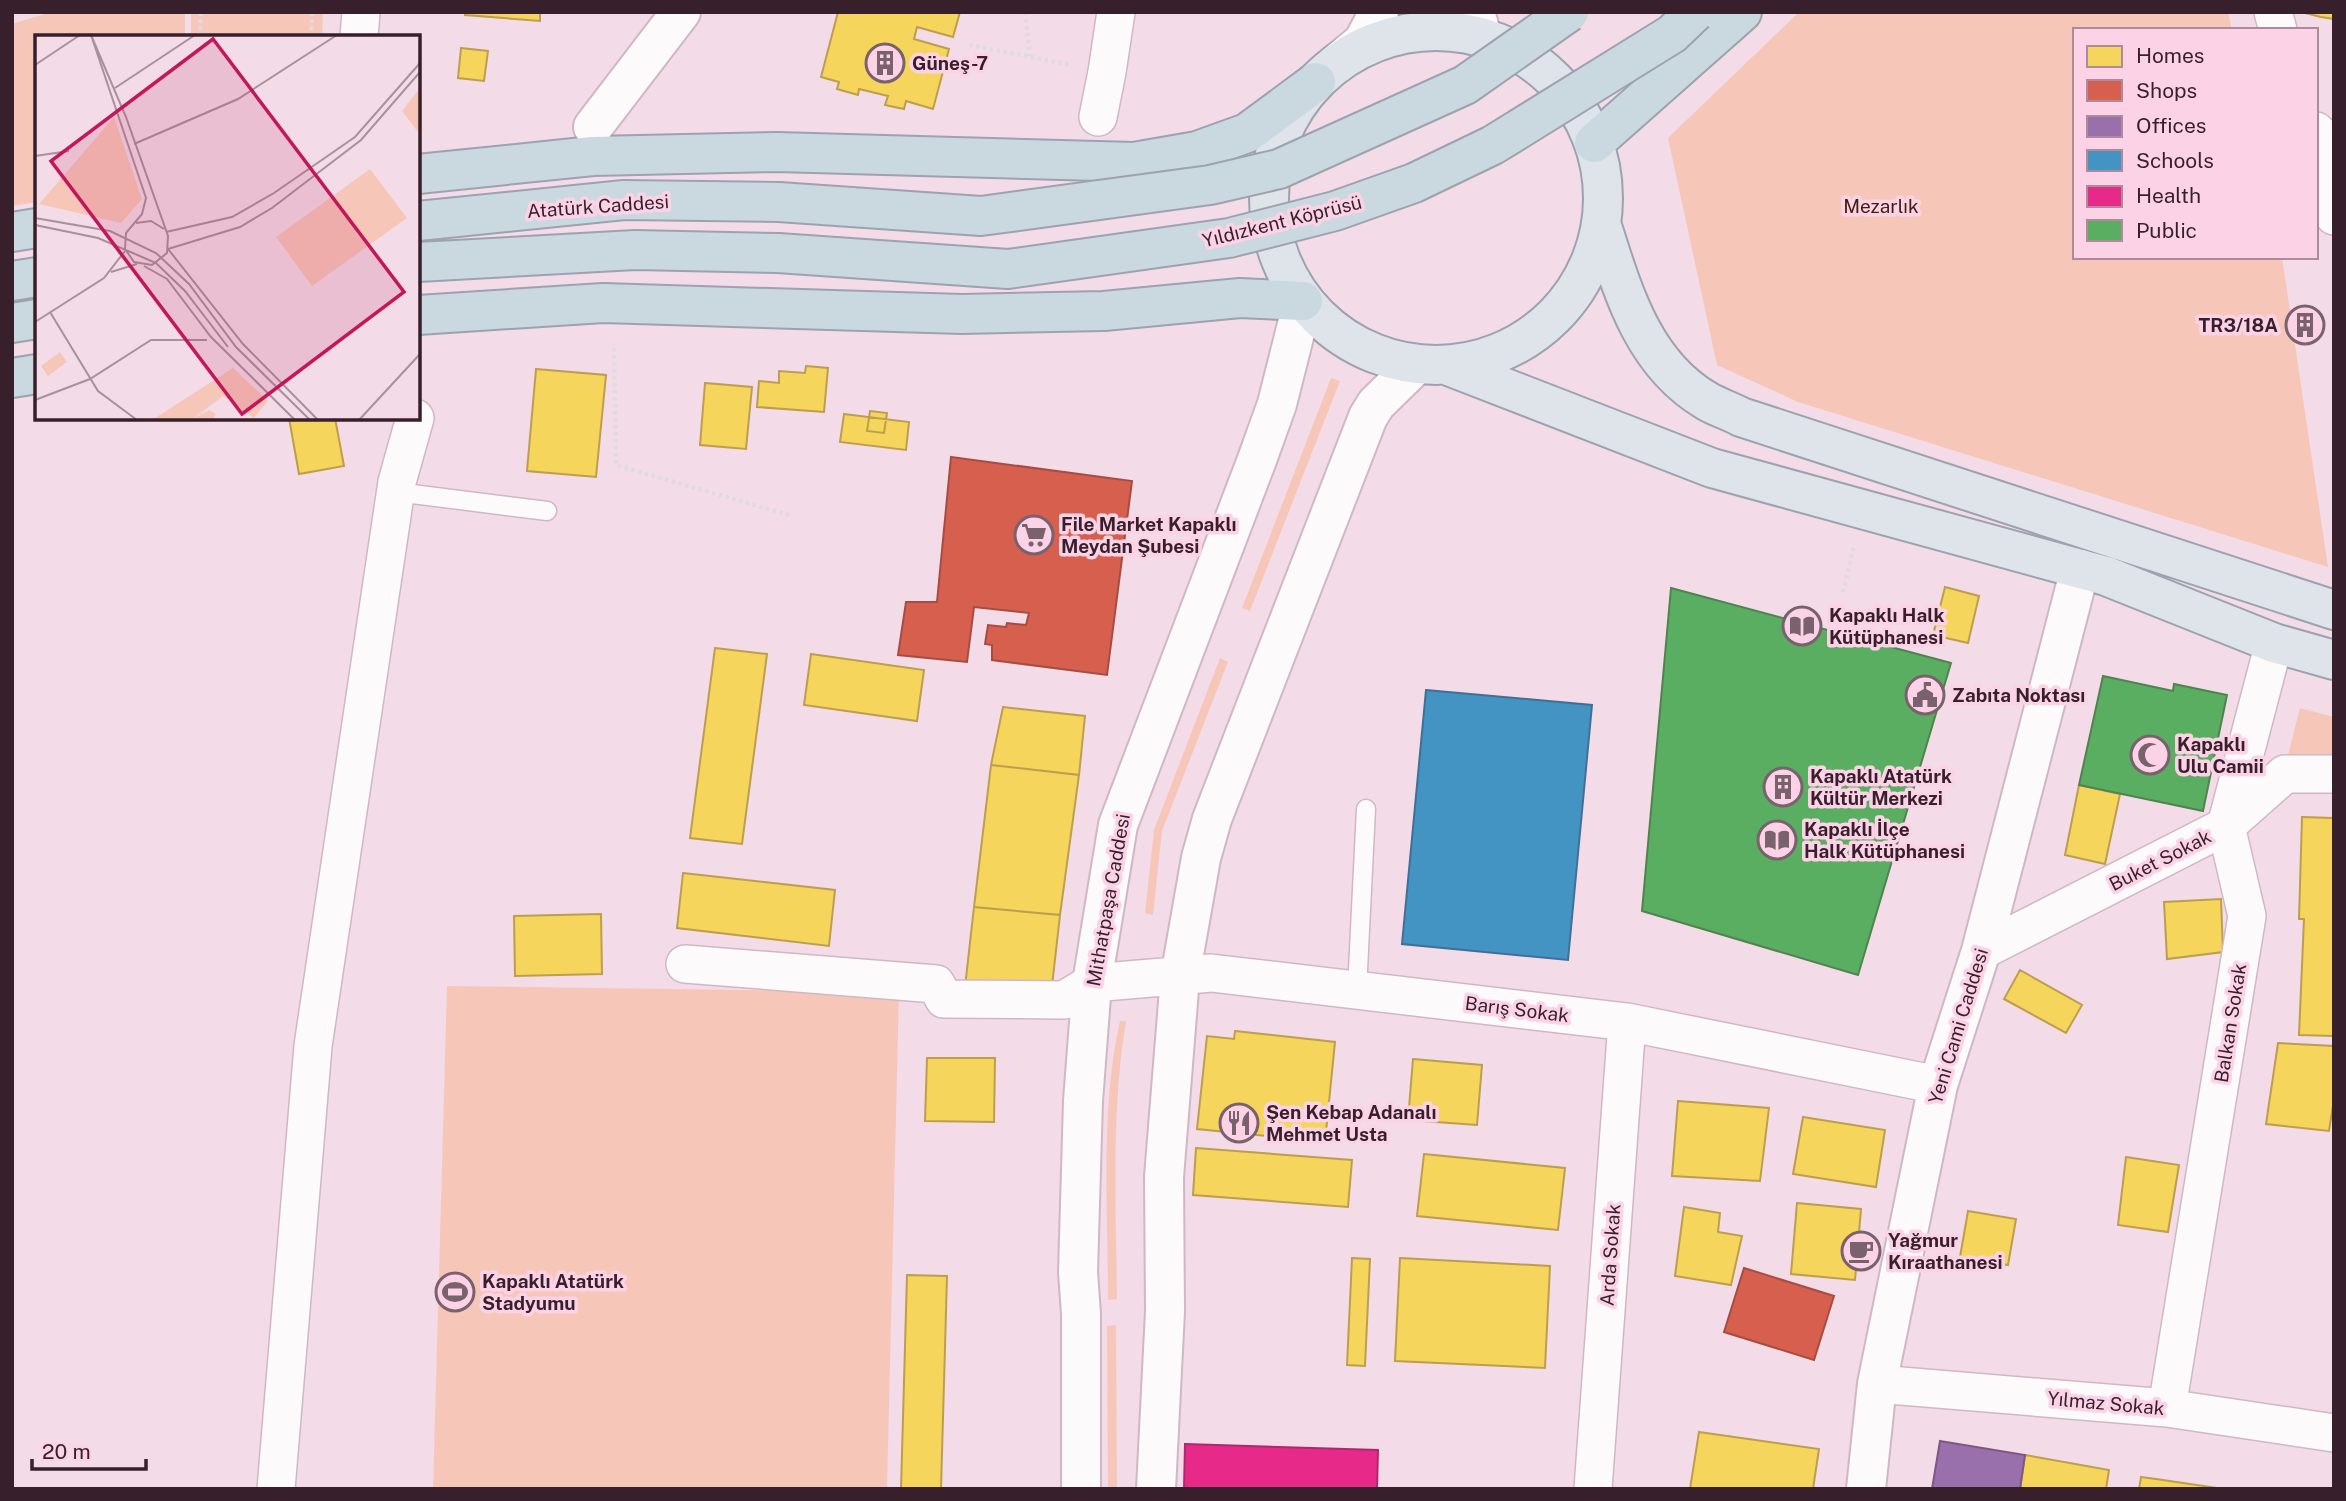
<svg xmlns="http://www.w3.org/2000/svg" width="2346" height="1501" font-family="'Public Sans',sans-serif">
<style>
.green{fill:#f6c7b9}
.homes{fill:#f6d55c;stroke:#bd9e4e;stroke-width:2}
.shops{fill:#d6604d;stroke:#a74c43;stroke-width:2}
.offices{fill:#9970ab;stroke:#7c5885;stroke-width:2}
.schools{fill:#4393c3;stroke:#407096;stroke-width:2}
.health{fill:#e7298a;stroke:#b2266e;stroke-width:2}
.public{fill:#5aae61;stroke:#508351;stroke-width:2}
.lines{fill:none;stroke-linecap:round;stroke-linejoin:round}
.lane-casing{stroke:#cfb8c3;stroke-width:21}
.street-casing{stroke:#cfb8c3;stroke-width:40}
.secondary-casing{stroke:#cfb8c3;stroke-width:42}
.primary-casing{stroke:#9da2ae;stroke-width:42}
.highway-casing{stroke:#9da2ae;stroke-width:42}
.path{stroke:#e1dade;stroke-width:4.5;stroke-dasharray:3.5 3.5;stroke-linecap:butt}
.lane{stroke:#fdfafb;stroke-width:18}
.street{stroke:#fdfafb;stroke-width:37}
.secondary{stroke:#fdfafb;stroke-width:38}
.primary{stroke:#dfe4ea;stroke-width:38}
.highway{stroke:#cad8df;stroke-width:38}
.highway-bridge-casing{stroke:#9da2ae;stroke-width:42;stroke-linecap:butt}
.highway-bridge{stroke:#cad8df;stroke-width:38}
.labels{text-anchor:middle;stroke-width:7;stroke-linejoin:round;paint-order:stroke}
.poi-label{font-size:19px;font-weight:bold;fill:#381f2c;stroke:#fcd3e6;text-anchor:start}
.street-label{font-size:19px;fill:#381f2c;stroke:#fcd3e6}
.park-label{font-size:19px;fill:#43200b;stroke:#fcd3e6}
.inset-road{fill:none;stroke:#a8909c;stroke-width:2}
.view{fill:#c2185b;fill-opacity:0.15;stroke:#c2185b;stroke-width:3.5}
.inset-edge{fill:none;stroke:#381f2c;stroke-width:3.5}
</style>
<rect width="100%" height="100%" fill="#f3dce7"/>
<path class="green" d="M51,12h134v25h-148v165l-25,4v-182z
M191,12h132l-1,25h-131z
M1799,12h429l4,18h-157v227h207l46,310 -530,-165 -81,-37 -49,-227z
M1331,378l9,3 -90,230 -8,-3z
M1220,658l8,4 -66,169 -9,84 -8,-2 9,-83z
M2300,708l34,9v40l-46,-2z
M447,986l452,6 -12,497h-454z
M1120,1021h6c-15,92 -10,185 -9,278l-9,1c0,-89 -8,-193 12,-279z
M1116,1325l1,164h-9l-1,-163z"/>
<path class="homes" d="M465,12h75v9l-75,-6z
M838,12h122l-7,25 -36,-10 -3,12 35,10 -16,60 -27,-8 -2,8 -19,-4 3,-9 -29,-7 -1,6 -21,-6 2,-7 -18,-5z
M2301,12h33v7l-13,-2z
M461,48l27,3 -4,30 -26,-3z
M2310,308l6,31 -17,3 -5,-31z
M806,366l22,2 -4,44 -67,-5 2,-26 20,2v-12l26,2z
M536,369l70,6 -10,102 -69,-6z
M705,383l47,4 -6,62 -46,-4z
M870,411l17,2 -3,20 -17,-2z
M844,414l65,8 -3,28 -66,-8z
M289,418h46l9,48 -45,8z
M1945,587l34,9 -11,47 -35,-8z
M715,648l52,6 -25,190 -52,-6z
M811,654l113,16 -7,51 -113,-16z
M1003,707l82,9 -6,59 -88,-10z
M991,765l88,10 -19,140 -86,-8z
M2079,785l41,9 -15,70 -40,-9z
M2302,817l32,1v218l-35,-1 5,-116h-5z
M683,873l152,17 -6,56 -152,-18z
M2221,899l2,53 -56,7 -3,-57z
M974,907l86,8 -9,80 -86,-8z
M601,914l1,60 -87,2 -1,-60z
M2020,970l62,35 -16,28 -62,-34z
M1235,1031l100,11 -10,100 -128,-13 10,-93 27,3z
M2278,1043l56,3v53l-5,32 -63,-7z
M927,1058h68l-1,64 -69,-1z
M1413,1059l69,6 -5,60 -69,-5z
M1678,1101l91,7 -9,73 -88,-5z
M1803,1117l82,13 -9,57 -83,-13z
M1196,1148l156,12 -4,47 -155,-12z
M1424,1154l141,14 -7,62 -141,-14z
M2126,1157l53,8 -11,67 -50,-7z
M1797,1203l64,6 -6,71 -64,-6z
M1684,1207l36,6 -2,19 24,4 -11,49 -56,-9z
M1968,1211l48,8 -8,46 -48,-8z
M1352,1258l18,1 -5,107 -18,-1z
M1400,1258l150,8 -5,102 -150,-7z
M907,1275l40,1 -6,213h-40z
M1699,1432l120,17 -6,40h-123z
M2025,1455l84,15 -3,19h-86z
M2141,1477l15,2 68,10h-85z"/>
<path class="shops" d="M951,457l181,24 -25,194 -115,-15v-15l-7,-1 3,-19 18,2 1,-4 19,2 3,-12 -55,-6 -7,55 -69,-7 8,-53h31z
M1744,1268l90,28 -20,64 -90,-28z"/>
<path class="offices" d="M1940,1441l85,14 -5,34h-88z"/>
<path class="schools" d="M1426,690l166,15 -24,255 -166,-16z"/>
<path class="health" d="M1185,1444l193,6 -1,39h-193z"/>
<path class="public" d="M1671,588l280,75 -93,312 -216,-64z
M2103,676l70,15 1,-7 53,11 -24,116 -124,-26z"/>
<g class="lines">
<defs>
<path id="lane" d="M396,492l151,19
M1357,990l9,-181"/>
<path id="street" d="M2273,12l5,18
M359,37l2,-25
M1098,117l9,-45 9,-60
M2316,131l11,20 7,65
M1981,951l245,-125 59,-52h49
M685,964l251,20 8,15 120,1 28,-17 119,-10 416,49 311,63
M1877,1384l290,24 167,25
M2167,1408l80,-492 -21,-90 48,-183
M276,1489l37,-443 84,-564 18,-64
M1593,1489l34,-467"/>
<path id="secondary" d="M1475,12l7,24
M1336,64l27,-22 16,-30
M593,127l88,-115
M2327,151l7,-12
M1081,1489v-175l-3,-42 5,-171 9,-118 26,-158 140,-368 19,-53 26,-103
M1156,1489l9,-178 -1,-134 16,-200 21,-119 11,-39 156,-402 8,-13 41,-40
M1866,1489l11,-105 61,-299 43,-134 99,-382"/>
<path id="primary" d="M1269 198a167 167 0 1 1 334 0a167 167 0 1 1-334 0Z
M1601,223c21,66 41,140 106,178 10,6 23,10 34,16l593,193
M1446,365l266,103 394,108 168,67 60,17"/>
<path id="highway" d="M1594,143l148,-131
M418,174l175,-18 184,-4 357,10 63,-11 50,-18 69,-51
M418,221l206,-21 155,2
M12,232l25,-4
M418,262l217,-12 143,3
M12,281l25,-4
M418,315l185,-12 359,11 142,-3 136,-13 63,3
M12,323l25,-4
M12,378l25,-4"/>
</defs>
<use href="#lane" class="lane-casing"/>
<use href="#street" class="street-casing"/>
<use href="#secondary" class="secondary-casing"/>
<use href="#primary" class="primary-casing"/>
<use href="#highway" class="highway-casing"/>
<path class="path" d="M1025,12l5,44
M200,37l1,-25
M311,37l1,-25
M969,45l103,20
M614,348l2,117 176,51
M1843,592l11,-46"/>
<use href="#lane" class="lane"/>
<use href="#street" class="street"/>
<use href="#secondary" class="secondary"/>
<use href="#primary" class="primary"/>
<use href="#highway" class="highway"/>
<defs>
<path id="highway-bridge" d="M779,202l202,14 229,-31 69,-16 186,-84 104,-73
M778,253l230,16 221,-31 106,-27 79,-28 79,-38 179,-111 23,-22"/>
</defs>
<use href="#highway-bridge" class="highway-bridge-casing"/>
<use href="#highway-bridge" class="highway-bridge"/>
</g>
<defs>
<symbol id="building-ring" viewBox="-11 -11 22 22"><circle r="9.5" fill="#fcd3e6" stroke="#79616d" stroke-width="1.5"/><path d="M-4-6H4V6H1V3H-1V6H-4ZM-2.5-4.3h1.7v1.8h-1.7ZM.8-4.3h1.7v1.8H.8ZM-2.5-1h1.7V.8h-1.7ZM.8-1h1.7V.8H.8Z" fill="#79616d"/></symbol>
<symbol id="supermarket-ring" viewBox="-11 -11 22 22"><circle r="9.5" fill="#fcd3e6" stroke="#79616d" stroke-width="1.5"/><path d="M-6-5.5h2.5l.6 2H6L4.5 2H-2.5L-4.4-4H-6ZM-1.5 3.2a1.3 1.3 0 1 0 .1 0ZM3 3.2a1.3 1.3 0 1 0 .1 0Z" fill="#79616d"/></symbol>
<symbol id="library-ring" viewBox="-11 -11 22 22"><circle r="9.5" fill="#fcd3e6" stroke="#79616d" stroke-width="1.5"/><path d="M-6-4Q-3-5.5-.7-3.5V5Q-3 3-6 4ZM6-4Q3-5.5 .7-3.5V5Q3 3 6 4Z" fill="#79616d"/></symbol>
<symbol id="civic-ring" viewBox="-11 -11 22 22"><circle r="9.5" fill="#fcd3e6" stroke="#79616d" stroke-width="1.5"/><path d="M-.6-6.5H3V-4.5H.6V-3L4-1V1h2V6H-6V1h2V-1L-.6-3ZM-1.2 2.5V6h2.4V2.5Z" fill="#79616d"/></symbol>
<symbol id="mosque-ring" viewBox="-11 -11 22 22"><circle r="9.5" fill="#fcd3e6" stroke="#79616d" stroke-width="1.5"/><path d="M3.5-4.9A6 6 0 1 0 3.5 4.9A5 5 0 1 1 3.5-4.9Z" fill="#79616d"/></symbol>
<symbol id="restaurant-ring" viewBox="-11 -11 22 22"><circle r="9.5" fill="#fcd3e6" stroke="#79616d" stroke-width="1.5"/><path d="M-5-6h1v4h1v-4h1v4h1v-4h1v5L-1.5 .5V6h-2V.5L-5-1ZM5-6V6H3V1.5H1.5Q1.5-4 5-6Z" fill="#79616d"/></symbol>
<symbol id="cafe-ring" viewBox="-11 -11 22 22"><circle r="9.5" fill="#fcd3e6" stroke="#79616d" stroke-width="1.5"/><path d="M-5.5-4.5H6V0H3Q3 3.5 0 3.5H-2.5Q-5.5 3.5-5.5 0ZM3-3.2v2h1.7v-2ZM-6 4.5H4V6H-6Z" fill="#79616d"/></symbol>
<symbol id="stadium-ring" viewBox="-11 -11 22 22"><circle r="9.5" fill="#fcd3e6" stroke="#79616d" stroke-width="1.5"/><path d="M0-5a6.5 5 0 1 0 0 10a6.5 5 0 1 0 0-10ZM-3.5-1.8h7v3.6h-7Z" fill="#79616d"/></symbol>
</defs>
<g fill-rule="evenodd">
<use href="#building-ring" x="863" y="41" width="44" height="44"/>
<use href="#building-ring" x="2283" y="303" width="44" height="44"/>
<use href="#supermarket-ring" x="1012" y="513" width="44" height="44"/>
<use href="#library-ring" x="1780" y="604" width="44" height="44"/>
<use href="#civic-ring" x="1903" y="673" width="44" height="44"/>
<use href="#mosque-ring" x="2128" y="733" width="44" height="44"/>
<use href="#building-ring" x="1761" y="765" width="44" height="44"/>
<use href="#library-ring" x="1755" y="818" width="44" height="44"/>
<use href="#restaurant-ring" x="1217" y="1101" width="44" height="44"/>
<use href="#cafe-ring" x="1839" y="1229" width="44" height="44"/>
<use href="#stadium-ring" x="433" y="1270" width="44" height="44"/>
</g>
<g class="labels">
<g class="poi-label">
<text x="912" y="70">Güneş-7</text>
<text x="2278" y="332" text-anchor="end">TR3/18A</text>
<text x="1061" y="531">File Market Kapaklı<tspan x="1061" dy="22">Meydan Şubesi</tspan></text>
<text x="1829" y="622">Kapaklı Halk<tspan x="1829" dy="22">Kütüphanesi</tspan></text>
<text x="1952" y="702">Zabıta Noktası</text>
<text x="2177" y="751">Kapaklı<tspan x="2177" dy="22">Ulu Camii</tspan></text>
<text x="1810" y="783">Kapaklı Atatürk<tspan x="1810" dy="22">Kültür Merkezi</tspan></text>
<text x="1804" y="836">Kapaklı İlçe<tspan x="1804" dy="22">Halk Kütüphanesi</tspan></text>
<text x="1266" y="1119">Şen Kebap Adanalı<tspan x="1266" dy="22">Mehmet Usta</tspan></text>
<text x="1888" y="1247">Yağmur<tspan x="1888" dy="22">Kıraathanesi</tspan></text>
<text x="482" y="1288">Kapaklı Atatürk<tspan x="482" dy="22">Stadyumu</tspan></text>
</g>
<g class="street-label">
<text transform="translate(598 206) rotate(-4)" y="7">Atatürk Caddesi</text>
<text transform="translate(1282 221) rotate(-14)" y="7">Yıldızkent Köprüsü</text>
<text transform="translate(2160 860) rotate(-27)" y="7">Buket Sokak</text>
<text transform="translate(1108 900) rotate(-80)" y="7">Mithatpaşa Caddesi</text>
<text transform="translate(1517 1009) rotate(7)" y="7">Barış Sokak</text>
<text transform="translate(2230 1023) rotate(-81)" y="7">Balkan Sokak</text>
<text transform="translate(1958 1026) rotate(-73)" y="7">Yeni Cami Caddesi</text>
<text transform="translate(1610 1255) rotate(-86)" y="7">Arda Sokak</text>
<text transform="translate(2106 1403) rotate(5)" y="7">Yılmaz Sokak</text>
</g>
<g class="park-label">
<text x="1881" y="213">Mezarlık</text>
</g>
</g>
<g transform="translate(35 35)">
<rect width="385" height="385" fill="#f3dce7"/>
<path d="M385,53v42l-2,2 -16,-21zM79,82l28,82 -21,24 -82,-19zM335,134l37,49 -95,68 -36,-49zM25,317l7,10 -19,14 -7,-10zM198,333l35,33 -14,17 -31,-22 -29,22 15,-8 7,4 -4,6h-60z" fill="#f6c7b9"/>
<path class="inset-road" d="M56,0l55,163 -4,16 -16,19 -1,16 9,13 18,3 15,-12 1,-17 -42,-119 -35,-82M0,30l45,-30M80,53l80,-53M99,109l104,-45 99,-64M0,121l34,-5M0,183l75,13 46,22 33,31 47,63 74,73M101,188l15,-2 13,8M0,190l63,13 58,25 29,28 43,56M131,197l66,-15 42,-24 81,-56 65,-74M133,214l72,-22 32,-19 89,-68 59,-68M133,214l75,95 75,76M109,231l23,13 44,58 84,83M76,237l26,-8M15,277l48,79 39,29M0,287l69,-44 21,-27M0,365l55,-21 61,-39h56M324,385l61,-66"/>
<path class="view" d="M178,4l191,253 -162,122 -191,-253z"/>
<rect width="385" height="385" class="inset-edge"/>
</g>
<rect width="2346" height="1501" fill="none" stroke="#381f2c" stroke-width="28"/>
<rect x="2073" y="28" width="245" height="231" fill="#fcd3e6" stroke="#ae8b9c" stroke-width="2"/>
<rect x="2087" y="46" width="35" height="21" fill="#f6d55c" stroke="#ae8b9c" stroke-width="2"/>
<text x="2136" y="63" font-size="21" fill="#381f2c">Homes</text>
<rect x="2087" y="80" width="35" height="21" fill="#d6604d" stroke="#ae8b9c" stroke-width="2"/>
<text x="2136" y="98" font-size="21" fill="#381f2c">Shops</text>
<rect x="2087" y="116" width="35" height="21" fill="#9970ab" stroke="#ae8b9c" stroke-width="2"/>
<text x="2136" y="133" font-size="21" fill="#381f2c">Offices</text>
<rect x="2087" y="150" width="35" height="21" fill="#4393c3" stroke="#ae8b9c" stroke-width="2"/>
<text x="2136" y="168" font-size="21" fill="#381f2c">Schools</text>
<rect x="2087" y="186" width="35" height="21" fill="#e7298a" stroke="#ae8b9c" stroke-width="2"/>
<text x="2136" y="203" font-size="21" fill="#381f2c">Health</text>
<rect x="2087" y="220" width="35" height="21" fill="#5aae61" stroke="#ae8b9c" stroke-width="2"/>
<text x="2136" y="238" font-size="21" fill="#381f2c">Public</text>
<path d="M32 1459v10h114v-10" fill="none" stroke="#381f2c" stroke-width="3.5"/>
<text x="42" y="1459" font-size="21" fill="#381f2c" stroke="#fcd3e6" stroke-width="5" paint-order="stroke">20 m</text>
</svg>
